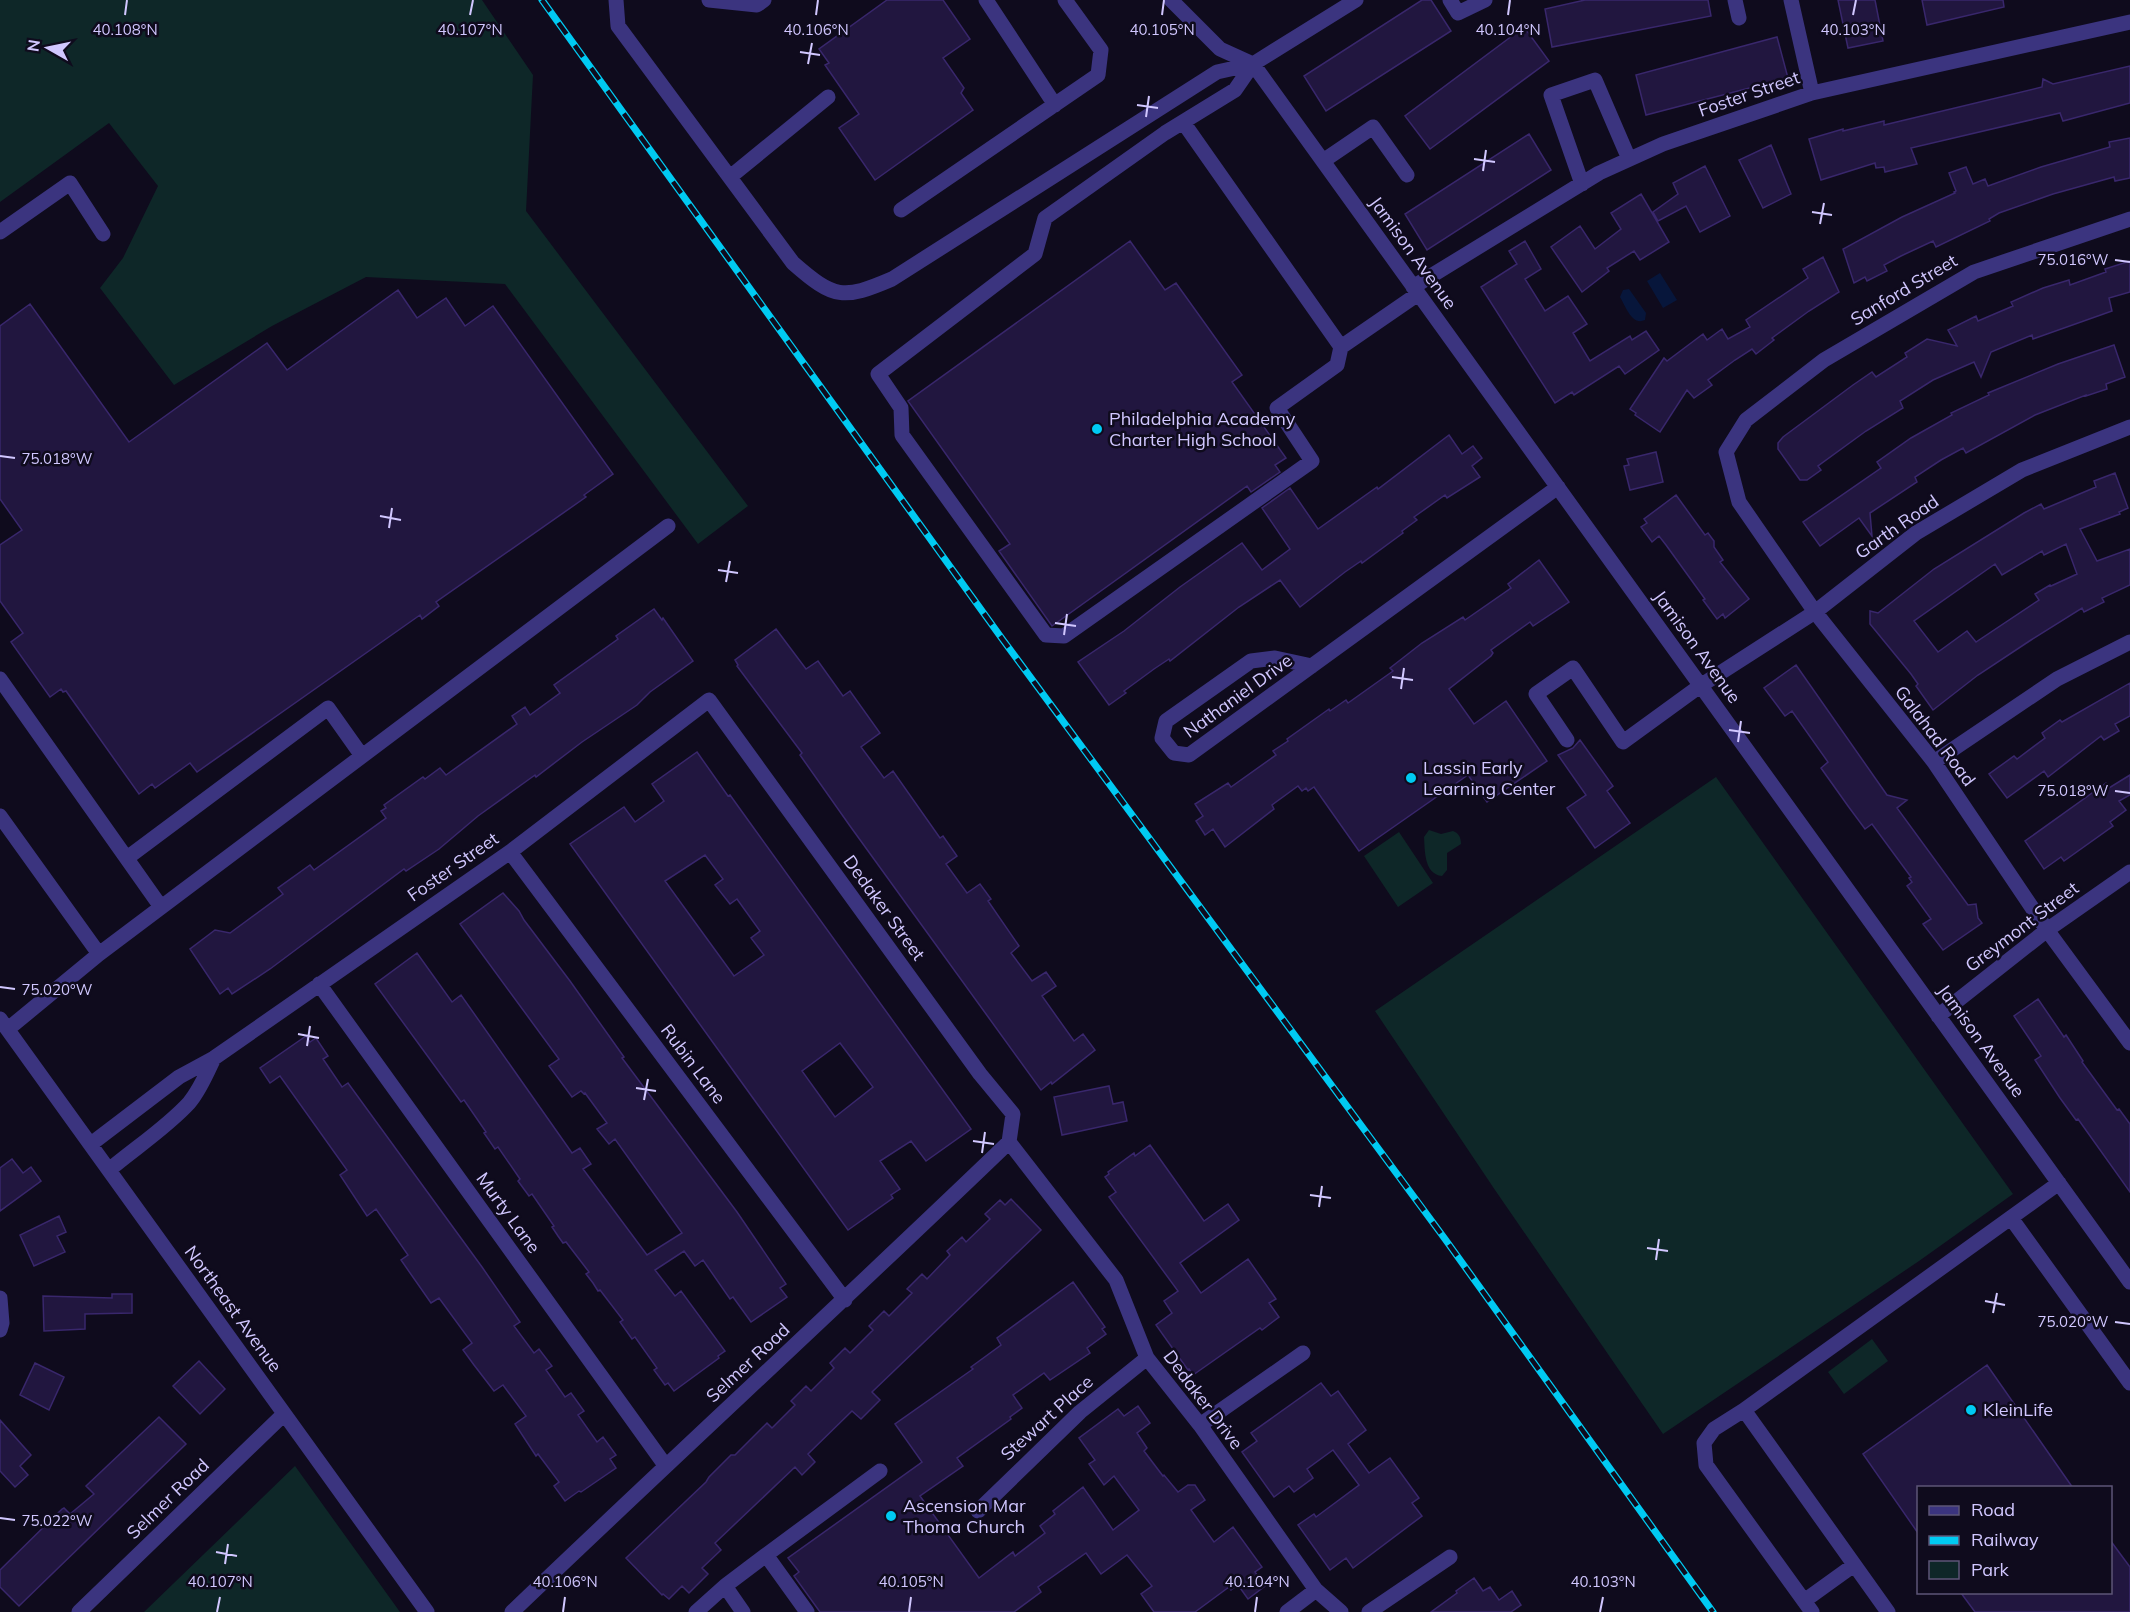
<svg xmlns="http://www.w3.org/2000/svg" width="2130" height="1612" font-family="Mulish,sans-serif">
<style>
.green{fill:#0e2728}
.water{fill:#07163b}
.building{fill:#21163f;stroke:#39276c;stroke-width:1.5;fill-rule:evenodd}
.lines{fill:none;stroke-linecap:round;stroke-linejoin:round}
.minor{stroke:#3b347f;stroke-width:15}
.rail-casing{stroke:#00caf2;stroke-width:7}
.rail{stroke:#0f0b1d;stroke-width:4.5;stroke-dasharray:14;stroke-linecap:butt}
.ticks{fill:none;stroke:#d1c7ff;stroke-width:2}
.poi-dot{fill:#00caf2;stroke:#0f0b1d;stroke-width:2}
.labels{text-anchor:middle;stroke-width:5;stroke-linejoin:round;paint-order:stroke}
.street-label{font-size:18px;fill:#d1c7ff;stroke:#0f0b1d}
.poi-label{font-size:18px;fill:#d1c7ff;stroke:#0f0b1d;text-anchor:start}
.ticks-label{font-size:15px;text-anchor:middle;fill:#d1c7ff;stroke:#0f0b1d;stroke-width:5;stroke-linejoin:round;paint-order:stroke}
</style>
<rect width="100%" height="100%" fill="#0f0b1d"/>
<path class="green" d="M0,0h482l51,75 -7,136 222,295 -50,38 -193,-260 -139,-7 -94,49 -98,59 -74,-97 23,-30 35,-72 -49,-63 -109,79z
M1716,777l297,417 -94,67 -256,173 -168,-244 -120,-179z
M1429,830l12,4 12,-3c6,2 8,7 8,13l-14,9v17l-5,6c-18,-2 -17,-25 -18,-39z
M1399,832l34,51 -35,24 -34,-51z
M1872,1339l16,22 -44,33 -16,-22z
M295,1466l105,146h-256z"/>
<path class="water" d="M1660,273l17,27 -14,8 -16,-27z
M1629,289l17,24 -1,7c-13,6 -19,-13 -25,-23l3,-7z"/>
<path class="building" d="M887,0h56l27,39 -27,19 21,30 -3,5 12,17 -98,70 -36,-52 20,-14 -34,-49 4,-2 -10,-14z
M1422,0h9l20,31 -125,80 -22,-35z
M1585,0h123l3,16 -159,31 -7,-38z
M1838,0h37l8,41 -35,7z
M1922,0h81l1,7 -77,18z
M1524,27l25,34 -119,88 -25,-33z
M1777,37l11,41 -142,37 -10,-40z
M2130,66v37l-67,18 -3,-8 -149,35 6,16 -32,8 -1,-5 -8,1 -1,-5 -54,17 -12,-41 34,-10v2l41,-10v4l158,-38 1,-8 10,5z
M1529,134l22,36 -124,80 -22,-36z
M2130,138v40l-15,3 -1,-4 -61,17 -54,19 -10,6 1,2 -54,26 -3,-6 -32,15 -17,9 3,6 -20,10 -2,-4 -11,6 -11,-34 59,-32 53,-24 -1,-1 2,-1 -7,-18 17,-6 7,17 12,-5 3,7 53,-19 69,-20 -1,-5z
M1771,145l20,49 -28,14 -24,-48z
M1705,166l25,50 -30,16 -14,-26 -28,15 -5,-9 25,-18 -5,-11z
M1641,194l28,48 -29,18 -6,-9 -27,17 2,3 -27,21 -31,-45 29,-21 15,23 26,-20 -10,-16z
M1130,241l35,49 11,-7 66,92 -10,7 54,76 -11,7 5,7 -29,20 -4,-6 -195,140 -53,-75 11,-7 -102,-143z
M1525,241l16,28 -16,10 20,32 23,-15 19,28 -14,9 17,28 40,-25 2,4 14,-9 13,19 -34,24 -6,-8 -45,29 -2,-3 -17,11 -74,-116 36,-23 -8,-13z
M1823,257l16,35 -30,19 -37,27 2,2 -18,14 -4,-5 -17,11 -27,20 4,5 -18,13 -7,-8 -27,42 -25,-17 1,-2 -6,-4 34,-51 3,3 36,-27 4,6 15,-11 6,10 22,-12 -4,-7 62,-42 -5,-9z
M2130,261v31l-21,6 3,13 -79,28 -1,-4 -41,17 -10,25 -7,-15 -41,18 -33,21 3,7 -37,23 -48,35 3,4 -14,10h-7l-22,-31v-6l5,-6 70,-52 19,-13 4,5 31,-20 -2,-4 22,-14 30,7 -9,-16 28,-14 2,5 35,-15 -2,-4 32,-14 26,-8 1,5 36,-13 -1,-3z
M398,290l19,28 29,-20 19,28 28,-20 120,168 -29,21 2,2 -150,105 3,4 -17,13 -2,-4 -223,157 -7,-9 -35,25 -3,-4 -13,10 -73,-103 -3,1 -2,-3 -11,8 -39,-55 12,-9 -23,-32v-56l22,-15 -22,-31v-173l30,-22 99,138 138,-99 20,27z
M2114,345l11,32 -19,7 1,5 -21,7v-1l-51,20 -69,38 -3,-5 -22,12 -26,17 2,5 -47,31 2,23 -13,-18 -39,28 -17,-24 78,-54 -4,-6 34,-24 41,-23 -1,-2 38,-18 -1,-2 70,-29z
M1449,435l13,19 11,-8 9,12 -10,8 8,11 -33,21 -2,-3 -31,22 3,3 -15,11 1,2 -4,3 -37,27 -1,-2 -16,11 -45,35 -20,-27 -41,27 -69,54 -1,-2 -15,10 -30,22 2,2 -17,12 -31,-43 46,-31 56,-44 62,-44 20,27 28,-21 -28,-41 28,-20 28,41 59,-42 1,2z
M1656,452l7,30 -33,8 -6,-24 5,-1 -2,-6z
M2115,473l13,35 -9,4 1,2 -40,15 17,32 33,-12v36l-28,13 2,4 -20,10 -2,-4 -51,32 -53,35 -45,35 -17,-24 2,-2 -7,-10 -41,-50v-13l8,2 56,-44 90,-56 17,-9 3,5 52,-22 -2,-6zM2066,544l11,30 -26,12 -1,-1 -15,9 4,6 -63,42 -9,-11 -29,21 -24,-31 81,-57 7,11 40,-24 2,4z
M1676,495l29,40 3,-2 6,8v6l9,13 -3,2 29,37 -24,19 -2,-4 -6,5 -14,-19 2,-1 -39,-54 -7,-9 -7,6 -11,-15 6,-4 -3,-4z
M1539,560l30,42 -36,24 -3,-4 -39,28 2,3 -2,3 -42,33 25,35 32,-23 41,60 -60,41 -19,-27 -109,76 -45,-64 -6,4 -2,-3 -4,3 -4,-5 -26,19 2,4 -49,38 -12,-18 -8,6 -9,-14 7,-5 -8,-12 33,-21 3,4 45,-32 -3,-4 15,-10 -1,-2 42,-30 1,2 16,-11 2,3 45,-32 -3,-3 32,-25 41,-26 2,3 46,-32 -3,-4z
M654,609l8,11 1,-2 30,43 -43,31 -13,13 -55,37 -46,35 -1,-2 -57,41 -39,33 -33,22 -2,-2 -134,100 -38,25 -4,-6 -8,6 -30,-45 25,-19 15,3 53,-39 -5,-6 32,-23 4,5 72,-52 -5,-7 5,-3 -2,-3 39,-28 2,2 15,-11 6,7 71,-51 -5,-8 13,-9 5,8 30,-22 -6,-8 64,-46 -2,-3z
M776,629l30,40 12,-8 25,35 7,-5 30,42 -19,14 23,31 9,-7 47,67 3,-2 14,20 -11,8 21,29 13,-9 11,15 -3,2 31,45 -8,7 21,28 14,-9 10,14 -14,10 32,45 9,-7 12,16 -43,34 -1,-2 -10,8 -191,-264 -50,-71 2,-2 -65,-87 1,-1 -3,-5z
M1796,665l91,130 20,5 -10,8 71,97 8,-1 2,14 4,5 -39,27 -20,-26 8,-5 -24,-33 5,-4 -3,-4 2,-1 -39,-53 -7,5 -17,-23 -27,-38 7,-6 -36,-51 -7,5 -21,-28z
M2130,683v33l-15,8 4,7 -15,9 -3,-4 -53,41 -4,-6 -37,27 -18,-24 25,-18 3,3 28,-21 -3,-5 18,-13 2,2z
M1580,740l33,46 -6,5 23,32 -35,25 -28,-40 19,-13 -28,-40 15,-7z
M697,752l31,44 2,-1 23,32 218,302 -45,32 -15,-20 -31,20 20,28 -9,6 2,3 -45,32 -278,-386 54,-37 11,15 29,-21 -12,-17zM705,855l18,24 -8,6 15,19 7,-5 23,32 -9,7 13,17 -30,21 -69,-95zM840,1043l33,44 -38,30 -33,-46z
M2130,775v20l-11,6 7,9 -16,12 3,4 -49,35 -3,-4 -17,12 -19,-28 81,-58 3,5z
M503,893l16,18 5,9 46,61 54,76 -2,1 115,154 49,72 -6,4 7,9 -36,25 -18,-25 -3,2 -27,-39 -8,6 -11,-15 -29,19 20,26 6,-5 44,60 -7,5 1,2 -45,33 -6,-8 -3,2 -11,-15 3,-2 -22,-31 -3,2 -12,-17 3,-2 -23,-30 -2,1 -5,-8 -7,-9 3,-2 -23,-30 -3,1 -5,-7 -6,-9 2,-1 -22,-32 -3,2 -11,-15 2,-2 -22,-32 -3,2 -11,-16 2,-1 -22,-32 -3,2 -86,-118 42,-31 35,49 9,-7 111,158 8,-5 11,16 -8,5 64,86 35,-22 -67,-94 -6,5 -12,-15 10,-6 -22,-30 -1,1 -3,-3 -9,6 -23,-31 10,-7 -99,-135z
M2038,999l26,38 2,-2 17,26 -1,1 35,48 2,-1 11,15v68l-52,-73 -2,1 -16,-22 -25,-38 6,-4 -27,-40z
M306,1036l4,6 6,-4 12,18 -5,3 19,28 6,-4 134,184 38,55 -6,4 20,27 5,-4 13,17 -6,4 19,27 6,-4 13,18 -6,4 19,27 6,-5 13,18 -6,4 6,9 -35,24 -2,-1 -14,10 -11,-15 5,-4 -21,-28 -2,2 -21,-32 11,-8 -23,-31 -9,6 -20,-26 -11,-15 9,-7 -33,-45 -8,5 -30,-43 7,-5 -32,-46 -9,7 -27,-41 7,-5 -67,-94 -10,7 -10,-15z
M1109,1086l4,18 10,-2 4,19 -65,14 -8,-38z
M1150,1145l54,76 24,-17 11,16 -59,43 21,30 47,-34 28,40 -7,4 10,14 -17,13 -2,-2 -67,47 -4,-6 -1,1 -32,-45 16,-12 -8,-12 14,-10 -69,-94 7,-5 -11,-15 4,-3 -1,-2 26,-19 1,3z
M12,1159l11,14 8,-6 10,14 -41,30v-43z
M1011,1199l30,31 -169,162 8,8 -19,19 -9,-8 -44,43 7,8 -13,13 -7,-8 -80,76 6,7 -19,18 6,6 -19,19 -7,-7 -13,13 -6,-5 -1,1 -36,-37 80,-76 3,-5 22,-22h4l32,-32 5,5 23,-23 -4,-4 15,-15 5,5 23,-23 -4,-5 15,-15 5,5 23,-23 -4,-4 15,-15 5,5 23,-23 -5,-4 15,-15 5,5 23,-24 -3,-4 15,-14 4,5 24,-23 -5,-5 15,-14 5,5z
M59,1216l7,16 -9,4 8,16 -31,14 -14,-31z
M1073,1282l32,45 -3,2 4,5 -19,14 3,5 -40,27 -6,-7 -31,22 9,13 -12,9 1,2 -54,39 6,8 -43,30 59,82 34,-26 2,4 30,-23 -5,-7 15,-12 -2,-3 30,-24 30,43 26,-20 -25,-34 -10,9 -15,-21 6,-4 -16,-22 39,-29 6,7 14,-10 12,17 -13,10 10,15 -3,3 19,25 1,-1 14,17 10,-7h7l10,15 -14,10 23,32 19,-15 29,40 -7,5 10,14 -17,13 -10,-14 -7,5 -2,-3 -34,25h-41l-13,-18 11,-8 -25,-31 -26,19 -15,-21 -48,34 3,5 -27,20h-194l-26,-36 5,-4 -11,-14 134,-96 -27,-38 78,-55 -2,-2 30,-22 -4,-7z
M112,1294h20v19l-47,1v15l-41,2 -1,-35 69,2z
M199,1361l26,28 -25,25 -27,-28z
M35,1363l29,14 -15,33 -29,-15z
M1987,1365l86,123h-155v45l-55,-79z
M1321,1383l10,13 7,-5 28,39 -18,14 21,29 21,-15 29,40 -7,5 10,13 -69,52 -7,-10 -16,12 -32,-45 16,-11 2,3 43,-32 -26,-35 -26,19 6,9 -19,14 -5,-6 -15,11 -32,-45 15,-11 -6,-8z
M159,1417l27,27 -167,162 -19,-19v-17l62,-61 2,-1 6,6 24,-20 -8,-8z
M0,1420l31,35 -11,11 8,9 -13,12 -15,-16z
M2110,1540l20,27v45h-155l-14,-19h149z
M1474,1578l9,13 7,-4 9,13 13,-9 9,14 -10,7h-80l26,-19 -1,-2z"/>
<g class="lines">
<path class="minor" d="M616,0l2,26 175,237c41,36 50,37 99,16l325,-207 36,-8 103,-64
M709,0l48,5 7,-5
M986,0l69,105
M1171,0l49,49 33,15 877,1218
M1450,0l8,13 27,-13
M1735,0l4,18
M1791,0l21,93
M1253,64l-18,26 -70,43 -120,85 -10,36 -157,120 23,34 1,27 144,200 18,1 248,-175 -35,-53 60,-43 4,-18 77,-53
M1183,122l158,225
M1323,161l50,-34 34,48
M730,177l98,-80
M1582,184l-31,-89 44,-15 34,79
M901,210l197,-135 3,-25 -36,-50
M2130,219l-156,53 -150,88 -78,60 -20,32 13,50 76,110 119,150 113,168 83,113
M0,232l70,-49 33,51
M1413,287l186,-114 64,-29 149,-51 318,-71
M1312,666l-37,-8 -24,3 -85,60 -4,17 12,15 15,2 369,-268
M0,679l161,228
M1567,740l-31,-46 37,-26 50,74 77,-56 115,-74 101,-79 106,-63 108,-43
M1934,762l123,-83 73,-37
M0,816l99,138 -91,75
M510,852l335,448
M127,858l201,-150 34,48
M99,954l569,-428
M319,984l346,481
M1938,1016l109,-86 83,-58
M0,1019l427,593
M1009,1142l107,138 31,78 53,67 116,165 25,22
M91,1144l88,-67 35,-19 296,-206 199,-152 271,374 33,40 -4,28
M109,1170c26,-22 57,-42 80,-67 11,-13 18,-30 25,-45
M2011,1218l119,165
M0,1298l2,25 -2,7
M1744,1410l315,-227
M1200,1425l103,-72
M978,1511l102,-99 67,-54
M766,1555l114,-84
M1804,1601l50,-36
M79,1612l205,-198
M512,1612c165,-158 333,-312 497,-470
M696,1612l29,-26
M743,1612l-18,-26 41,-31 41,57
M1287,1612l29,-22
M1369,1612l81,-55
M1812,1612l-106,-147 -2,-22 10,-14 30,-19 144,202"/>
<defs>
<path id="rail" d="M542,0l461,640 442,599 268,373"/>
</defs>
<use href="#rail" class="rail-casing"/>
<use href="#rail" class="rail"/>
</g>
<path class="ticks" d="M125,15l2,-15M470,15l3,-15M816,15l2,-15M1162,15l2,-15M1508,15l2,-15M1853,15l3,-15M800,52l20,3M808,64l4,-21M1137,105l21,3M1146,117l3,-21M1474,159l21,3M1483,171l3,-21M1812,212l20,3M1820,224l4,-21M2115,260l15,2M0,456l15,2M380,516l21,4M389,528l3,-20M718,570l20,3M726,582l4,-21M1055,623l21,3M1064,635l3,-21M1392,677l21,3M1401,689l3,-21M1729,730l21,3M1738,742l3,-21M2115,791l15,2M0,987l15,2M298,1034l21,4M307,1046l3,-20M636,1088l20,3M644,1100l4,-21M973,1141l21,3M982,1153l3,-21M1310,1195l21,3M1319,1207l3,-21M1647,1248l21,3M1656,1260l3,-21M1985,1301l20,4M1993,1313l4,-20M2115,1322l15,2M0,1518l15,2M216,1552l21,4M225,1564l3,-20M217,1612l3,-15M563,1612l2,-15M909,1612l2,-15M1255,1612l2,-15M1600,1612l3,-15"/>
<g class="poi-dot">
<circle cx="1097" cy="429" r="6"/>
<circle cx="1411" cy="778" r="6"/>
<circle cx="1971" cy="1410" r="6"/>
<circle cx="891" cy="1516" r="6"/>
</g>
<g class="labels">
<g class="street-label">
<text transform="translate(1749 94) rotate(-19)" y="6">Foster Street</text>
<text transform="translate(1413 253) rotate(54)" y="6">Jamison Avenue</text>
<text transform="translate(1904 290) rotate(-31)" y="6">Sanford Street</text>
<text transform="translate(1897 527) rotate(-35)" y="6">Garth Road</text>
<text transform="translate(1697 647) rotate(54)" y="6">Jamison Avenue</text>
<text transform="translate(1238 696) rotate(-36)" y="6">Nathaniel Drive</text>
<text transform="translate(1935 736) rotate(53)" y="6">Galahad Road</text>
<text transform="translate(453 867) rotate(-35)" y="6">Foster Street</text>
<text transform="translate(884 908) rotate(54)" y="6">Dedaker Street</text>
<text transform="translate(2022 927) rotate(-37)" y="6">Greymont Street</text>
<text transform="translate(1981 1041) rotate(54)" y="6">Jamison Avenue</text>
<text transform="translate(693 1064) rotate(53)" y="6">Rubin Lane</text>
<text transform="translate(508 1213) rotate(54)" y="6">Murty Lane</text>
<text transform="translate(233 1309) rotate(54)" y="6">Northeast Avenue</text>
<text transform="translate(748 1363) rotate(-43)" y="6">Selmer Road</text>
<text transform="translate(1203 1400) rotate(53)" y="6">Dedaker Drive</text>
<text transform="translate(1047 1418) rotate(-42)" y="6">Stewart Place</text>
<text transform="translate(168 1499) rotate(-44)" y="6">Selmer Road</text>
</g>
<g class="poi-label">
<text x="1109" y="425">Philadelphia Academy<tspan x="1109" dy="21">Charter High School</tspan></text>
<text x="1423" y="774">Lassin Early<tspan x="1423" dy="21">Learning Center</tspan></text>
<text x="1983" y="1416">KleinLife</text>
<text x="903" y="1512">Ascension Mar<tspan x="903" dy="21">Thoma Church</tspan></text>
</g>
</g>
<g class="ticks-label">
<text x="470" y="35">40.107°N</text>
<text x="816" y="35">40.106°N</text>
<text x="1162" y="35">40.105°N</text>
<text x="1508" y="35">40.104°N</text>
<text x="1853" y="35">40.103°N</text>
<text x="125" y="35">40.108°N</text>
<text x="2073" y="265">75.016°W</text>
<text x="57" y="464">75.018°W</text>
<text x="2073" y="796">75.018°W</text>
<text x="57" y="995">75.020°W</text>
<text x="2073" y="1327">75.020°W</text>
<text x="57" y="1526">75.022°W</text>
<text x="220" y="1587">40.107°N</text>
<text x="565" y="1587">40.106°N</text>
<text x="911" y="1587">40.105°N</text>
<text x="1257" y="1587">40.104°N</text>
<text x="1603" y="1587">40.103°N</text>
</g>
<rect x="1917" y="1486" width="195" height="108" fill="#0f0b1d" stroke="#5d5677" stroke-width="1.5"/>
<rect x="1929" y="1506" width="30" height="9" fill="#3b347f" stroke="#5d5677" stroke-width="1.5"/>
<text x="1971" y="1516" font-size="18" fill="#d1c7ff">Road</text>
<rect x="1929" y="1536" width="30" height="9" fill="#00caf2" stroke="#5d5677" stroke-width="1.5"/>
<text x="1971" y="1546" font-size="18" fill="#d1c7ff">Railway</text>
<rect x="1929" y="1561" width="30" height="18" fill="#0e2728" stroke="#5d5677" stroke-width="1.5"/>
<text x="1971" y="1576" font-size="18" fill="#d1c7ff">Park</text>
<g transform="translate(48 48) rotate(279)" stroke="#0f0b1d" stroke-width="4.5" paint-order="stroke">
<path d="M0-4.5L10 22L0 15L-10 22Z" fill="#d1c7ff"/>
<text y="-9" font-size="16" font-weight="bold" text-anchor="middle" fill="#d1c7ff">N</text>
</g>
</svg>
